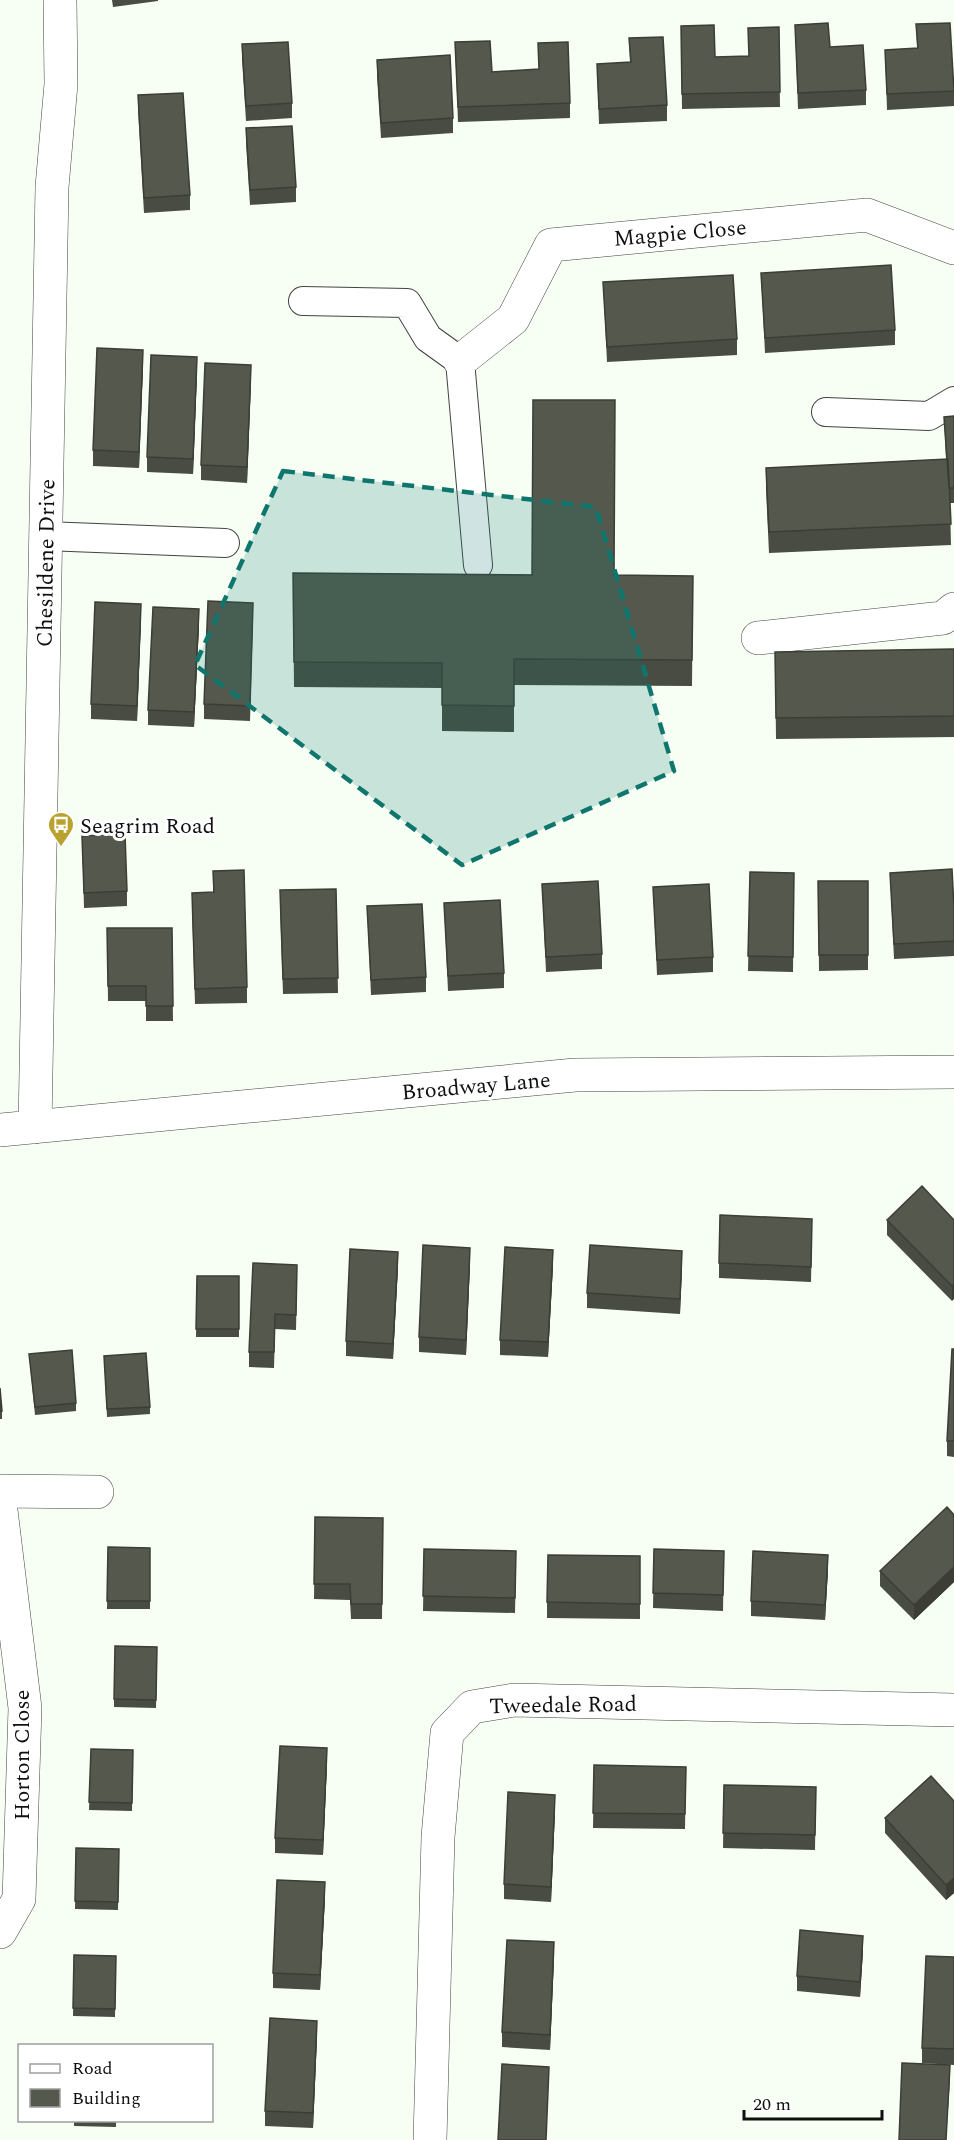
<svg xmlns="http://www.w3.org/2000/svg" width="954" height="2140" font-family="Spectral,serif">
<style>
.lines{fill:none;stroke-linecap:round;stroke-linejoin:round}
.lane-casing{stroke:#434343;stroke-width:30}
.street-casing{stroke:#434343;stroke-width:34}
.lane{stroke:#fff;stroke-width:28}
.street{stroke:#fff;stroke-width:33}
.wall{fill:#494c42}
.shaded-wall{fill:#3c3e36}
.building{fill:#55584d;stroke:#3c3e36;stroke-width:1.5}
.marked{fill:#0f766e;fill-opacity:0.2;stroke:#0f766e;stroke-width:4.5;stroke-dasharray:12 8;stroke-linejoin:round}
.labels{text-anchor:middle;stroke-width:6;stroke-linejoin:round;paint-order:stroke}
.street-label{font-size:22px;fill:#101010;stroke:#fff}
.poi-label{font-size:22px;fill:#101010;stroke:#fff;text-anchor:start}
</style>
<rect width="100%" height="100%" fill="#f7fef4"/>
<g class="lines">
<defs>
<path id="lane" d="M303,301l104,2 21,35 32,23 18,204
M826,412l103,4 25,-15
M45,536l180,7"/>
<path id="street" d="M460,361l53,-42 38,-74 316,-30 87,33
M758,638l185,-20 11,-9
M35,1127l17,-940 9,-103 -1,-84
M0,1130l575,-55 379,-3
M0,1491l97,1
M0,1502l25,206 -6,191 -19,33
M430,2140l8,-303 9,-104 25,-26 42,-7 440,10"/>
</defs>
<use href="#lane" class="lane-casing"/>
<use href="#street" class="street-casing"/>
<use href="#lane" class="lane"/>
<use href="#street" class="street"/>
</g>
<path class="wall" d="M112,0h46v1l-45,6z
M916,24l38,63v19l-67,4 -2,-60 32,-2z
M795,25l35,22 36,43v15l-68,4z
M681,26l34,31 34,-1 30,-29 1,80 -98,2z
M629,38l38,67v16l-68,3 -2,-60 33,-1z
M455,42l37,30 47,-2 -1,-27 32,60v15l-112,4z
M242,44l50,59v15l-46,3 -4,-62z
M377,60l76,58v15l-72,5 -4,-62z
M138,95l52,100v15l-46,3 -6,-103z
M246,128l50,59v15l-46,3 -4,-62z
M761,273l134,57v15l-130,8z
M603,282l134,57v16l-130,7z
M143,365l-4,103 -46,-2v-16z
M197,372l-4,102 -46,-2v-15z
M251,380l-4,103 -46,-3v-15z
M954,416v87h-4l1,42 -182,8 -3,-64v-21l180,-9 -2,-42z
M293,573l400,3 -1,110 -178,-1v47l-72,-1v-43l-148,-1z
M141,619l-4,102 -46,-2v-15z
M253,619l-3,102 -46,-2v-15z
M199,625l-5,102 -46,-2v-15z
M954,649v88l-178,2 -1,-87z
M82,836l45,55v15l-43,2z
M213,871l34,116v16l-52,1 -3,-96 21,-16z
M750,872l44,1 -1,99 -45,-1z
M890,873l64,35v48l-60,3z
M818,881h50v89l-49,1z
M542,884l60,70v15l-56,3z
M653,887l60,70v15l-56,3z
M336,889l2,104 -55,1 -3,-89z
M444,903l60,70v15l-56,3z
M367,906l59,71v15l-55,3z
M107,928h65l1,93h-27v-20h-38z
M887,1220h67l-2,81 -65,-66z
M812,1235l-1,47 -92,-4v-15z
M470,1263l-4,92 -47,-3v-15z
M553,1265l-5,92 -48,-2v-15z
M682,1266l-2,48 -93,-6v-15z
M398,1267l-5,92 -47,-3v-15z
M197,1276h42v61h-43z
M297,1280l-1,50 -21,-1 -1,39 -25,-1v-15z
M954,1349v108l-7,-1v-15z
M29,1354l47,49v8l-41,4z
M104,1356l46,51v7l-43,3z
M0,1388l2,23v8h-2z
M954,1515v67l-40,38 -34,-34v-15z
M315,1517l68,1 -1,101h-31l-1,-19 -36,-1z
M108,1547l42,1v61h-43z
M424,1549l92,17 -1,47 -92,-2z
M654,1549l70,2 -1,60 -70,-3z
M640,1556v63l-93,-1v-16z
M828,1570l-3,50 -74,-4v-15z
M157,1647l-1,61 -42,-1v-8z
M91,1749l42,1 -1,61 -43,-1z
M327,1763l-4,92 -48,-2v-15z
M594,1765l92,2 -1,62 -92,-1z
M724,1785l92,2 -1,63 -92,-2z
M954,1801v92l-8,7 -61,-67v-15z
M555,1810l-4,92 -47,-3v-15z
M76,1848l43,1 -1,61 -43,-1z
M325,1898l-5,92 -47,-2v-15z
M863,1951l-3,46 -63,-6v-15z
M74,1955l42,1 -1,61 -42,-1z
M554,1957l-4,93 -48,-3v-15z
M954,1957v108l-32,-2v-15z
M317,2036l-4,92 -48,-2v-15z
M74,2121h42v6l-42,-1z"/>
<path class="shaded-wall" d="M143,350v15l-4,103v-16z
M197,357v15l-4,102v-15z
M251,365v15l-4,103v-16z
M141,604v15l-4,102v-15z
M199,609v16l-5,102v-15z
M470,1248v15l-4,92v-15z
M553,1250v15l-5,92v-15z
M682,1251v15l-2,48v-15z
M398,1252v15l-5,92v-15z
M954,1284v15l-2,2v-15z
M828,1555v15l-3,50v-15z
M954,1567v15l-40,38v-15z
M327,1748v15l-4,92v-15z
M555,1795v15l-4,92v-15z
M954,1878v15l-8,7v-15z
M325,1882v16l-5,92v-15z
M863,1936v15l-3,46v-15z
M554,1942v15l-4,93v-15z
M317,2021v15l-4,92v-15z
M950,2065v15l-4,60z"/>
<path class="building" d="M828,23l2,24 33,-2 3,45 -68,3 -3,-68z
M950,23l4,68 -67,3 -2,-44 33,-2 -2,-24z
M714,25l1,32 34,-1 -1,-28 31,-1 1,65 -98,2 -1,-68z
M663,37l4,68 -68,4 -2,-45 34,-2 -2,-24z
M490,41l2,31 47,-3 -1,-26 30,-1 2,61 -112,4 -3,-65z
M288,42l4,61 -46,3 -4,-62z
M450,55l3,63 -72,5 -4,-63z
M183,93l7,102 -46,3 -6,-103z
M292,126l4,61 -46,3 -4,-62z
M891,265l4,65 -130,8 -4,-65z
M733,275l4,64 -130,8 -4,-65z
M97,348l46,2 -4,102 -46,-2z
M151,355l46,2 -4,102 -46,-2z
M205,363l46,2 -4,102 -46,-2z
M533,400h82l-1,175 79,1 -1,84 -178,-1v47l-72,-1v-42l-148,-1 -1,-89 239,2z
M954,416v72h-5l-5,-71z
M948,459l3,65 -182,8 -3,-64z
M208,601l45,2 -3,103 -46,-2z
M95,602l46,2 -4,102 -46,-2z
M153,607l46,2 -5,103 -46,-2z
M954,649v67l-178,2 -1,-66z
M125,834l2,57 -43,2 -2,-57z
M952,869l2,39v33l-60,3 -4,-71z
M244,870l3,117 -52,2 -3,-96 22,-1 -1,-21z
M750,872l44,1 -1,84 -45,-1z
M598,881l4,73 -56,3 -4,-73z
M818,881h50v74h-49z
M709,884l4,73 -56,3 -4,-73z
M336,889l2,89 -55,1 -3,-89z
M500,900l4,73 -56,3 -4,-73z
M422,904l4,73 -55,3 -4,-74z
M107,928h65l1,78h-27v-20h-38z
M922,1186l32,34v64l-2,2 -65,-66z
M720,1215l92,4 -1,48 -92,-4z
M423,1245l47,3 -4,92 -47,-3z
M590,1245l92,6 -2,48 -93,-6z
M505,1247l48,3 -5,92 -48,-2z
M350,1249l48,3 -5,92 -47,-3z
M253,1263l44,2 -1,50 -21,-1 -1,38h-25z
M197,1276h42v53h-43z
M952,1349h2v92h-7z
M72,1350l4,53 -41,4 -6,-53z
M146,1353l4,54 -43,2 -3,-53z
M0,1388l2,23h-2z
M947,1507l7,8v52l-40,38 -34,-34z
M315,1517l68,1 -1,86h-31l-1,-20h-36z
M108,1547l42,1v53h-43z
M424,1549l92,2 -1,47 -92,-2z
M654,1549l70,2 -1,44 -70,-2z
M753,1551l75,4 -3,50 -74,-4z
M548,1555l92,1v48l-93,-2z
M115,1646l42,1 -1,53 -42,-1z
M280,1746l47,2 -4,92 -48,-2z
M91,1749l42,1 -1,53 -43,-1z
M594,1765l92,2 -1,47 -92,-1z
M931,1776l23,25v77l-8,7 -61,-67z
M724,1785l92,2 -1,48 -92,-2z
M508,1792l47,3 -4,92 -47,-3z
M76,1848l43,1 -1,53 -43,-1z
M277,1880l48,2 -5,93 -47,-2z
M800,1930l63,6 -3,46 -63,-6z
M507,1940l47,2 -4,93 -48,-3z
M74,1955l42,1 -1,53 -42,-1z
M926,1956l28,1v92l-32,-1z
M270,2018l47,3 -4,92 -48,-2z
M902,2063l48,2 -4,75h-47z
M502,2064l47,3 -3,73h-48z"/>
<path class="marked" d="M283,471l313,36 78,264 -212,94 -267,-200z"/>
<defs>
<symbol id="bus-pin" viewBox="-11 -11 22 30"><path d="M0 17L-7.5 6A9.5 9.5 0 1 1 7.5 6Z" fill="#b9a22f" stroke="#fff"/><path d="M-5-6H5V4H4V6H2V4H-2V6H-4V4H-5ZM-3.5-4V0h7V-4ZM-3.5 1.2v1.5H-2V1.2ZM2 1.2v1.5H3.5V1.2Z" fill="#fff"/></symbol>
</defs>
<g fill-rule="evenodd">
<use href="#bus-pin" x="46" y="810" width="30" height="40"/>
</g>
<g class="labels">
<g class="street-label">
<text transform="translate(680 232) rotate(-5)" y="8">Magpie Close</text>
<text transform="translate(45 563) rotate(-89)" y="8">Chesildene Drive</text>
<text transform="translate(476 1085) rotate(-5)" y="8">Broadway Lane</text>
<text transform="translate(563 1704) rotate(-1)" y="8">Tweedale Road</text>
<text transform="translate(21 1755) rotate(-90)" y="8">Horton Close</text>
</g>
<g class="poi-label">
<text x="80" y="833">Seagrim Road</text>
</g>
</g>
<rect x="18" y="2044" width="195" height="78" fill="#ffffff" stroke="#9f9f9f" stroke-width="1.5"/>
<rect x="30" y="2064" width="30" height="9" fill="#ffffff" stroke="#9f9f9f" stroke-width="1.5"/>
<text x="72" y="2074" font-size="18" fill="#101010">Road</text>
<rect x="30" y="2089" width="30" height="18" fill="#55584d" stroke="#9f9f9f" stroke-width="1.5"/>
<text x="72" y="2104" font-size="18" fill="#101010">Building</text>
<path d="M744 2110v9h138v-9" fill="none" stroke="#101010" stroke-width="3"/>
<text x="753" y="2110" font-size="18" fill="#101010" stroke="#ffffff" stroke-width="4.5" paint-order="stroke">20 m</text>
</svg>
